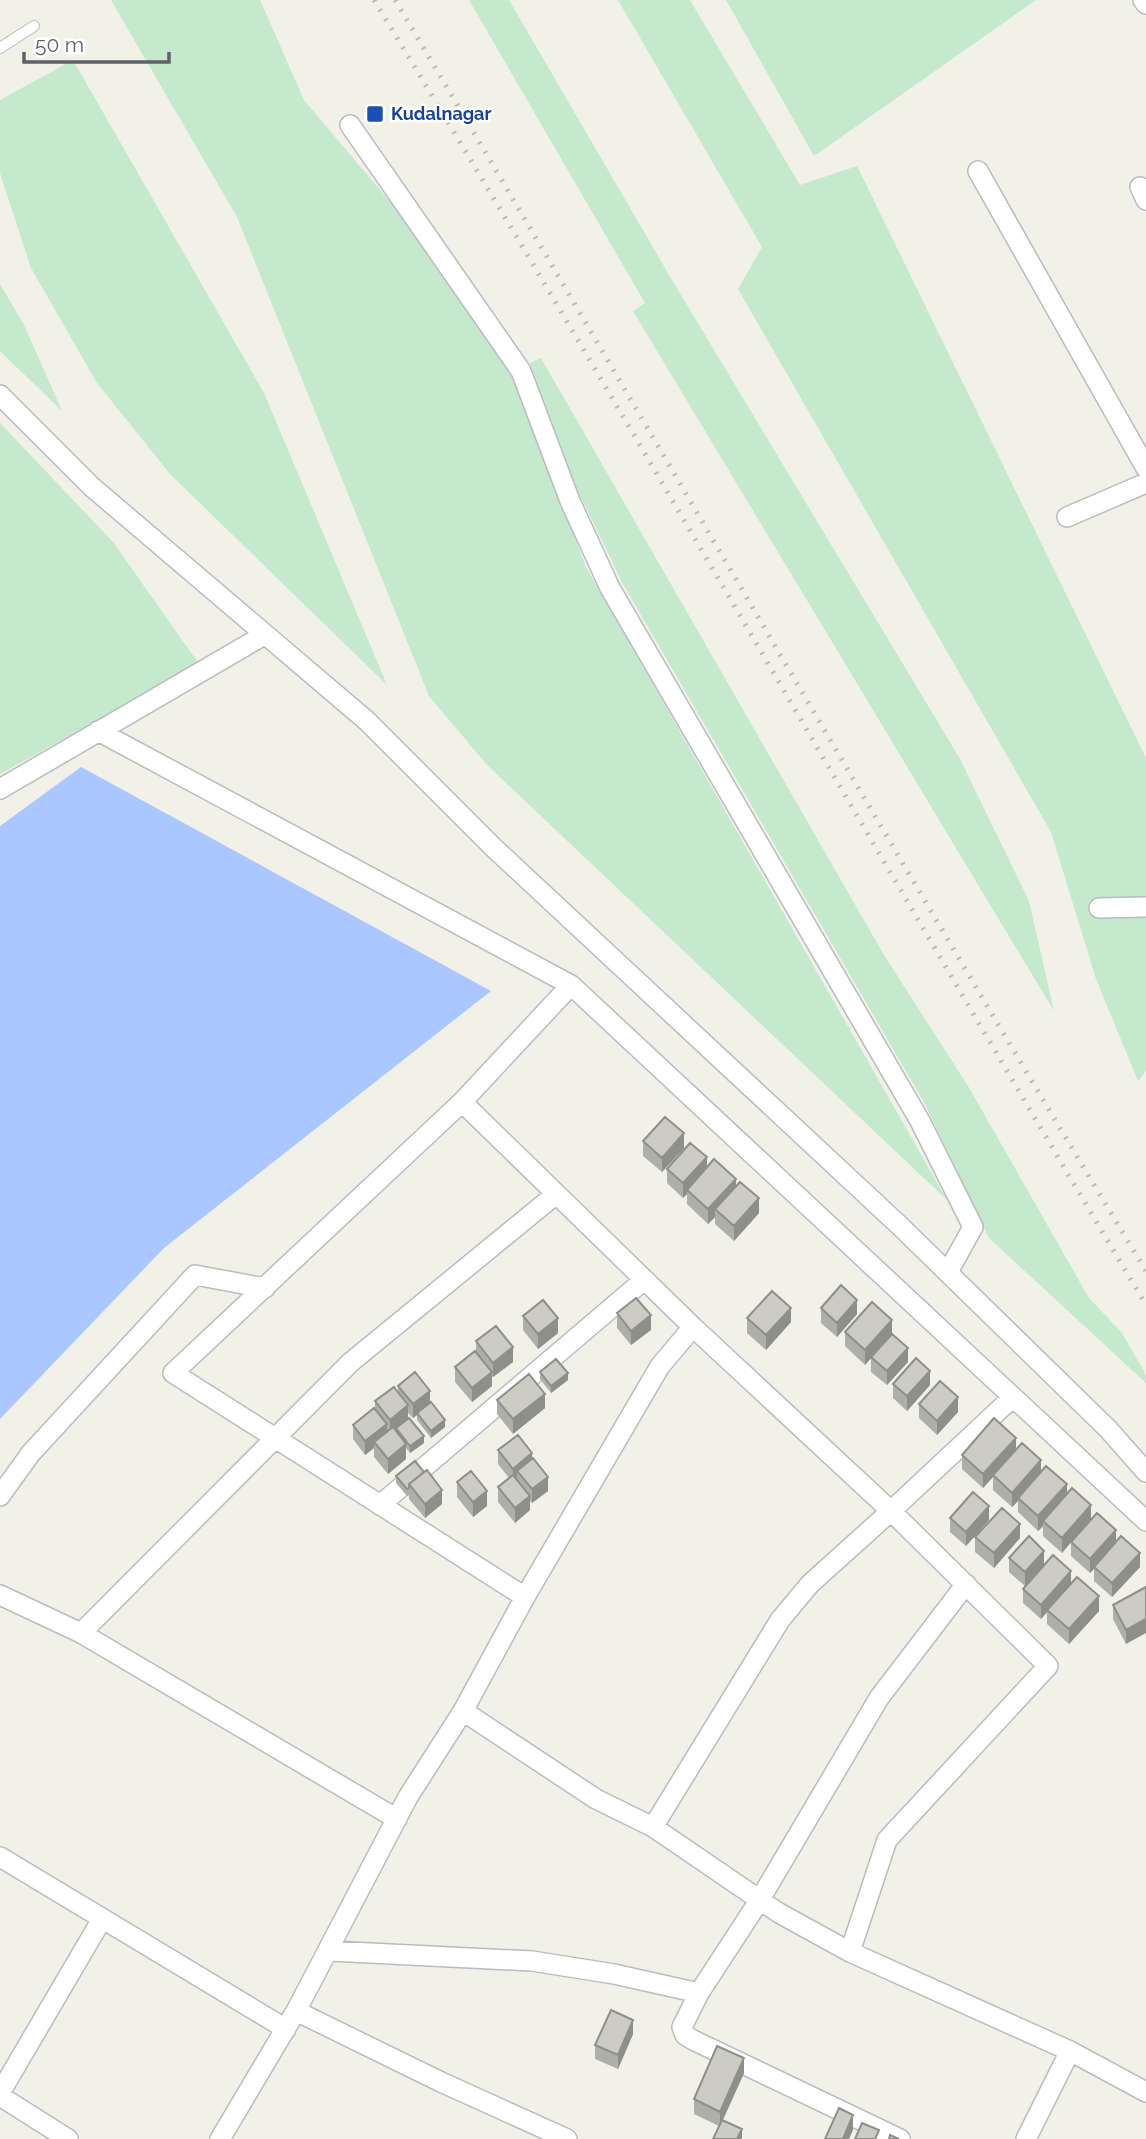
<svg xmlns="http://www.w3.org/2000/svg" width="1146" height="2139" font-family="Raleway,sans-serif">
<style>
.green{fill:#c4e9cc}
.water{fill:#aac7ff}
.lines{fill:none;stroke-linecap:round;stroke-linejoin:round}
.service-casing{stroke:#babbc1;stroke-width:12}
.minor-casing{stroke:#babbc1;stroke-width:22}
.service{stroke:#fff;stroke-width:10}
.minor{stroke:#fff;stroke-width:19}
.rail{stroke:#bababb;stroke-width:5;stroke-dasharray:2 9;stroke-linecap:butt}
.wall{fill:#afafa9}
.shaded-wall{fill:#8f8f89}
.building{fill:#ccccc4;stroke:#8f8f89;stroke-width:2}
.transit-dot{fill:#1a4fb4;stroke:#fff;stroke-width:2.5}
.labels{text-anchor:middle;stroke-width:5;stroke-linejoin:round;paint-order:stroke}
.transit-label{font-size:18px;font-weight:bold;fill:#164399;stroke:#fff;text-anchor:start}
</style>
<rect width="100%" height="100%" fill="#f1f1e8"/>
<path class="green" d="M111,0h149l44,100 120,142 96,144 65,179 362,635 -460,-435 -58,-69 -192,-479z
M469,0h40l163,280 288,479 69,142 25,110 -421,-700 12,-8z
M618,0h72l110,185 57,-19 289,592v313l-8,10 -42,-102 -45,-147 -313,-543 24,-42z
M726,0h310l-222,156z
M73,60l191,333 123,292 -217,-211 -73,-91 -66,-115 -31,-95v-73z
M0,284l24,41 38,86 -62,-60z
M541,358l343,597 84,131 121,212 33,35 24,42v8l-157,-145 -64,-134 -302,-520 -46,-95 -47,-126z
M0,423l113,119 86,122 -199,110z"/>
<path class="water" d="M81,767l410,224 -327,257 -164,171v-593z"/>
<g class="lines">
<defs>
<path id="service" d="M0,48l34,-22"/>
<path id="minor" d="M1143,0l3,4
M350,125l171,246 49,130 40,87 310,533 53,106 -25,45
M978,171l168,297
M1140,187l6,13
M0,395l92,92 275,234 127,127 406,378 208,203 38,43
M1067,517l79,-34
M98,731l473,254 575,536
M0,789l264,-154
M1099,908l47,-1
M462,1102l109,-117
M0,1496l31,-43 164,-178 70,13
M380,1505l264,-225
M0,1595l81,38
M525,1597l-352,-224 289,-271 231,225
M463,1711l133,88 57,28 126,86 71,39 220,99
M397,1819l-316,-186 270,-271 204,-167
M653,1827l127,-207 30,-36 81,-73 157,155 -161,174 -37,112
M0,1857l286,172
M330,1951l202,10 82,13 85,19
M296,2011l112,-214 55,-86 62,-114 135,-231 33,-39 198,184 122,-114
M0,2093l102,-174
M0,2096l68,43
M220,2139l76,-128 145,71 126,57
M900,2139l-207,-99 -8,-5 -3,-8 17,-34 60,-92 120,-203 87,-114
M1026,2139l44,-88 76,41"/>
</defs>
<use href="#service" class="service-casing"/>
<use href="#minor" class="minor-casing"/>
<use href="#service" class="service"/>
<use href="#minor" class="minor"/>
<path class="rail" d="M374,0c263,432 512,871 772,1305
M395,0c252,423 496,850 751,1271"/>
</g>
<path class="wall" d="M643,1141l41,7 -22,24 -19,-16z
M707,1167l29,19 23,27 -25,28 -19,-17v-7l-7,7 -21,-20v-10l-4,4 -16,-15v-14z
M821,1308l36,6 -20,23 -16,-14z
M617,1313l34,17 -20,15 -14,-17z
M523,1316l35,17 -20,16 -15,-19z
M747,1318l44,4 -25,28 -19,-17z
M845,1332l47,2 16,28 -21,23 -16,-13v-14l-6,7 -20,-19z
M476,1341l37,21 -20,15 -1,-1v10l-20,16 -17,-20v-15l21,-15z
M540,1372l28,8 -17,13 -11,-14z
M893,1384l37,1 -23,26 -14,-13z
M398,1386l32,17 15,24 -14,11 -14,-18v-5l-4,3 -5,-5v5l16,25 -14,10 -4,-5v11l-18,15 -14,-17v-9l-9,7 -12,-16v-14l22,-15v-9l23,-9z
M497,1400l48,8 -32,26 -16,-20z
M919,1404l39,8 -21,23 -18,-17z
M498,1450l34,8 16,33 -16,12 -2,-2v9l-15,13 -17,-21v-15l11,-9 -11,-14z
M1016,1450l51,44 24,25 25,23 24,25 -28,30 -18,-16v-12l-4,4 -19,-17v-14l-9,11 -19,-17v-10l-5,5 -20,-19v-11l-6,6 -19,-17v-13l-10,11 -21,-19v-14z
M396,1476l46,28 -17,14 -16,-19v-4l-2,1 -11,-13z
M457,1482l30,24 -14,11 -16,-20z
M950,1518l39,2 -23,26 -16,-14z
M975,1537l45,1 -26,30 -19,-16z
M1009,1558l35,7 27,18 28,28 -30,33 -22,-20v-12l-6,7 -18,-16v-14l2,-3 -16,-14z
M1146,1587l-20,57 -13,-25v-14z
M633,2034l-15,35 -23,-10v-14z
M744,2073l-21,47 19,19 -23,-13 -25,-12v-15z"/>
<path class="shaded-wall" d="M684,1133v15l-22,24v-14z
M707,1157v15l-20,18v4l-4,4v-15z
M736,1179v14l-21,16v8l-7,7v-15z
M759,1198v15l-25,28v-15z
M857,1300v14l-20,23v-14z
M791,1308v14l-25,28v-15z
M651,1315v15l-20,15v-14z
M558,1318v15l-20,16v-15z
M892,1320v15l-27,30v-15z
M513,1347v15l-20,15v-14z
M908,1348v14l-21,23v-14z
M930,1371v14l-23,26v-15z
M492,1372v14l-20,16v-14z
M568,1373v7l-17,13v-7z
M430,1391v14l-13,8v2l-4,3v-14z
M545,1394v14l-32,26v-15z
M958,1397v15l-21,23v-14z
M408,1405v14l-18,15v-14z
M445,1420v7l-14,11v-7z
M387,1424v14l-13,4v6l-9,7v-14z
M424,1436v7l-14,10v-7z
M1016,1438v14l-23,23v2l-10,11v-14z
M406,1444v15l-18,15v-15z
M532,1453v15l-15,3v8l-4,4v-14z
M1041,1460v15l-23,23v3l-6,6v-14z
M548,1477v14l-16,12v-14z
M1067,1484v15l-24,22v5l-5,5v-15z
M442,1490v14l-17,14v-14z
M487,1491v15l-14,11v-15z
M530,1496v14l-15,13v-15z
M1091,1505v14l-29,34v-15z
M989,1506v14l-23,26v-14z
M1020,1524v14l-26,30v-15z
M1116,1530v14l-22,23v2l-4,4v-14z
M1044,1551v14l-19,21v-14z
M1140,1553v14l-28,30v-14z
M1071,1571v15l-24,24v2l-6,7v-14z
M1099,1596v15l-30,33v-15z
M1146,1619v14l-20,11v-14z
M633,2020v14l-15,35v-14z
M744,2058v15l-24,53v-14z
M853,2115v15l-4,9h-6z
M742,2129v10h-5z"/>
<path class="building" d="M665,1117l19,16 -22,25 -19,-17z
M690,1143l17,14 -24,26 -16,-14z
M714,1159l22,20 -28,30 -21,-19z
M740,1182l19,16 -25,28 -19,-17z
M841,1285l16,15 -20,23 -16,-15z
M772,1291l19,17 -25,27 -19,-17z
M636,1298l15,17 -20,16 -14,-18z
M543,1300l15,18 -20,16 -15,-18z
M872,1302l20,18 -27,30 -20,-18z
M496,1326l17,21 -20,16 -17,-22z
M892,1334l16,14 -21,23 -16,-14z
M475,1351l17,21 -20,16 -17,-21z
M916,1358l14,13 -23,25 -14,-12z
M556,1359l12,14 -17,13 -11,-14z
M415,1372l15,19 -17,13 -15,-18z
M529,1374l16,20 -32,25 -16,-19z
M940,1381l18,16 -21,24 -18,-17z
M394,1387l14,18 -18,15 -15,-19z
M431,1402l14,18 -14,11 -14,-18z
M374,1408l13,16 -22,17 -12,-16z
M409,1418l15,18 -14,10 -14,-18z
M994,1418l22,20 -33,36 -21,-19z
M393,1427l13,17 -18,15 -14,-17z
M518,1435l14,18 -19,16 -15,-19z
M1022,1443l19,17 -29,33 -19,-18z
M533,1458l15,19 -16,12 -15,-18z
M415,1461l9,11 -15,12v4l-2,1 -11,-13z
M1046,1466l21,18 -29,32 -20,-18z
M427,1470l15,20 -17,14 -16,-20z
M471,1471l16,20 -14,11 -16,-20z
M513,1475l17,21 -15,12 -17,-21z
M1072,1488l19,17 -29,33 -19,-17z
M973,1492l16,14 -23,26 -16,-14z
M1002,1508l18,16 -26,29 -19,-16z
M1097,1513l19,17 -26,29 -19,-17z
M1029,1536l15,15 -19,21 -16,-14z
M1121,1536l19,17 -28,30 -18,-16z
M1053,1555l18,16 -30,34 -18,-16z
M1077,1577l22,19 -30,33 -22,-19z
M1146,1587v32l-20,11 -13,-25z
M611,2010l22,10 -15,35 -23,-10z
M717,2046l27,12 -24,54 -26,-13z
M839,2108l14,7 -10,24h-18z
M722,2120l20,9 -5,10h-24z
M862,2123l17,7 -4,9h-20z
M890,2135l9,4h-10z"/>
<rect class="transit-dot" x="366" y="105" width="18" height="18" rx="3.5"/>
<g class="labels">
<g class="transit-label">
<text x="391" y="120">Kudalnagar</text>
</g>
</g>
<path d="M24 52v10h145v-10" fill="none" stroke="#5f6168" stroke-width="3.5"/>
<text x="35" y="52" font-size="21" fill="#5f6168" stroke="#ffffff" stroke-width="5" paint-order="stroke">50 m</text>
</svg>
